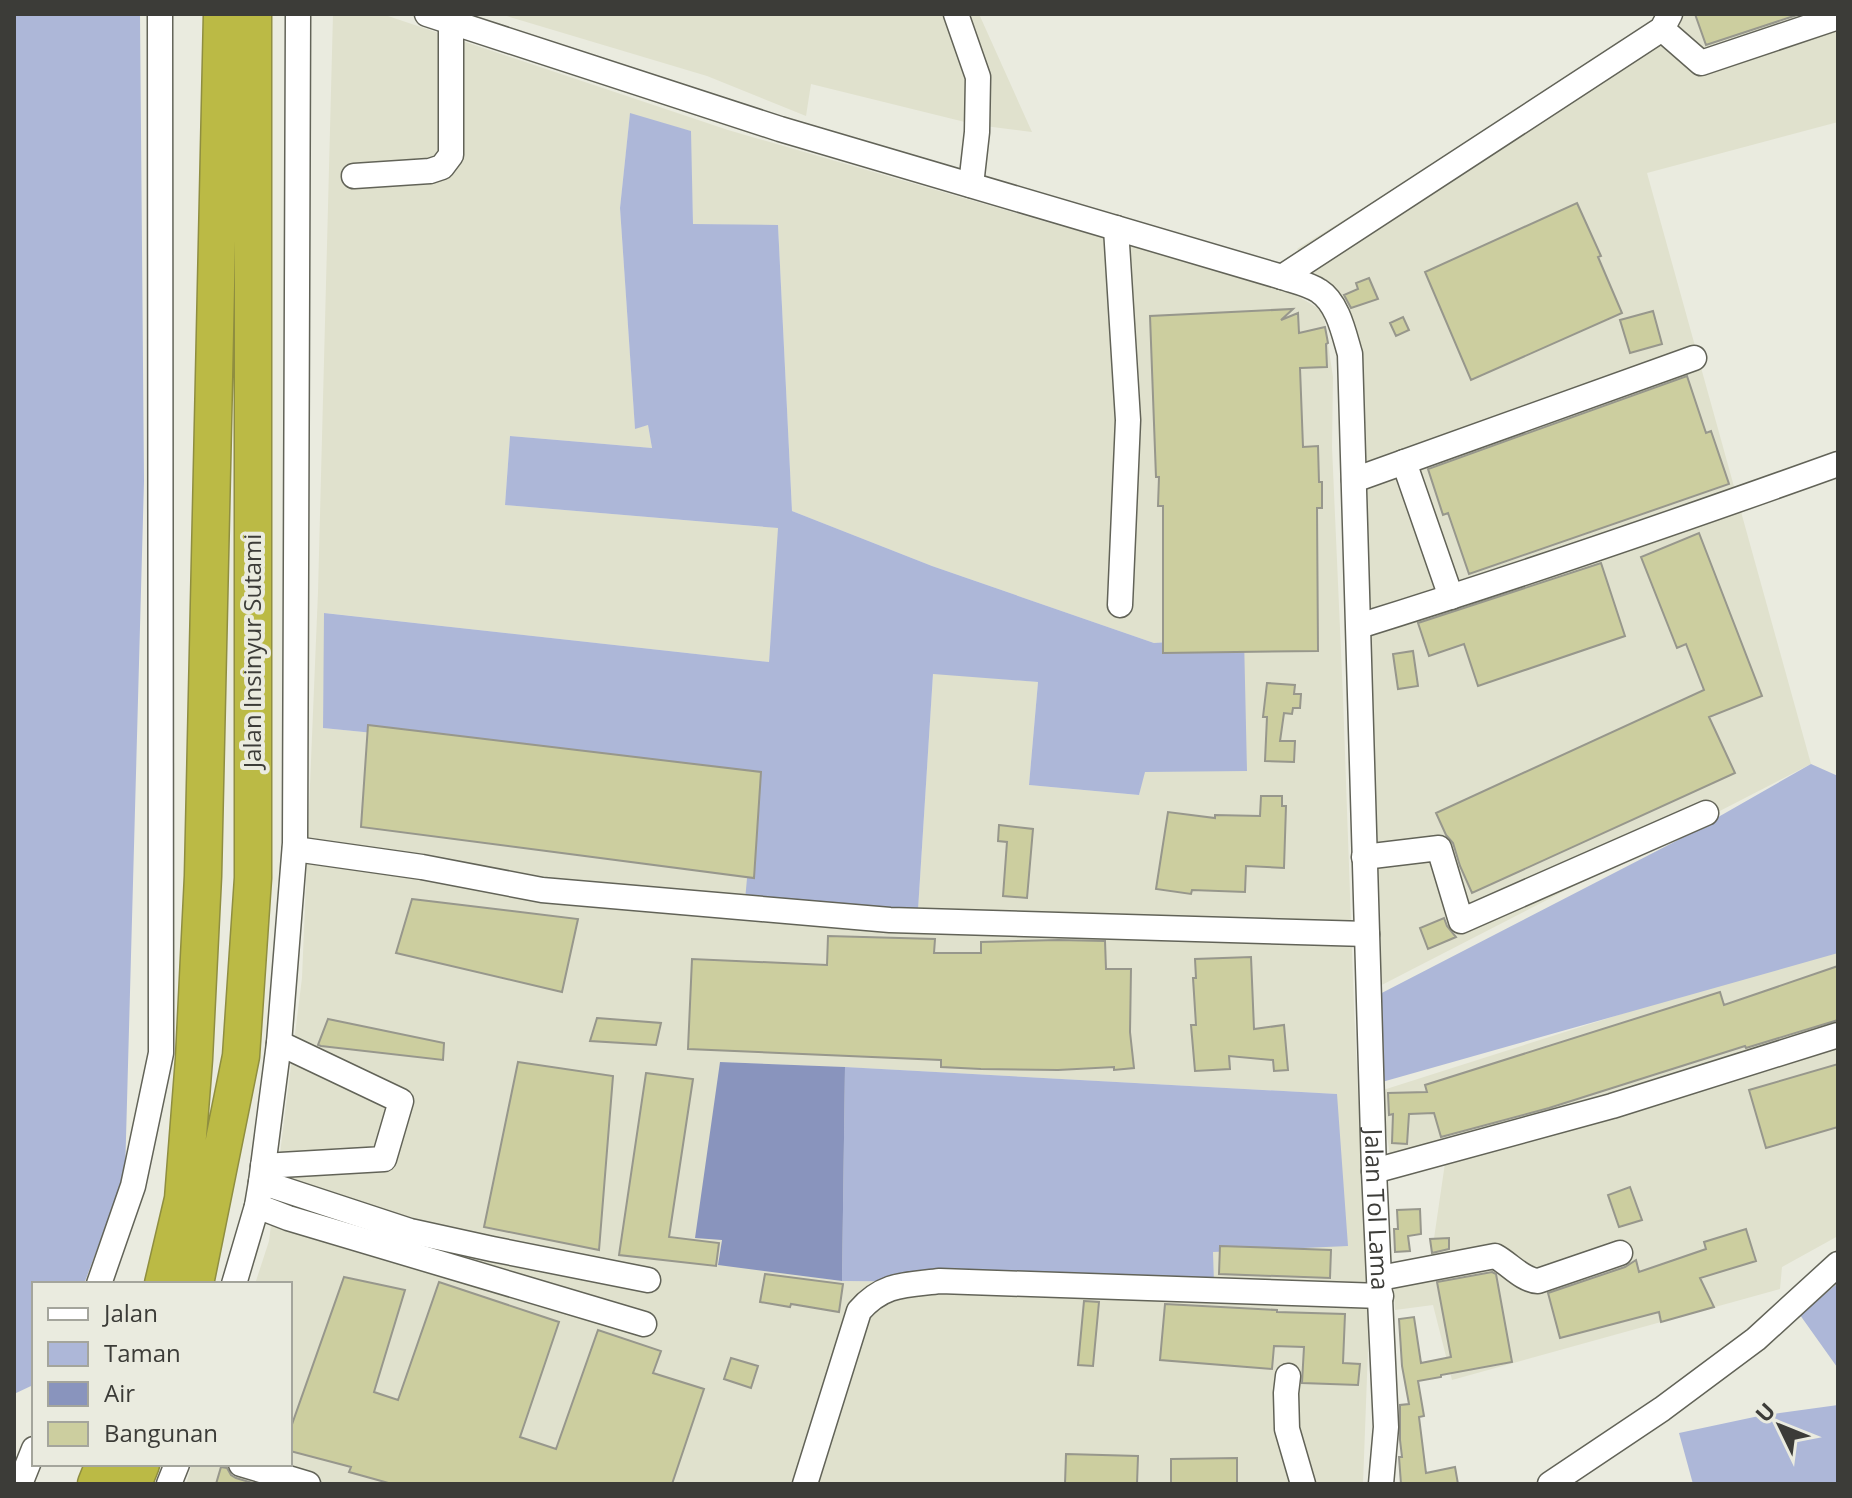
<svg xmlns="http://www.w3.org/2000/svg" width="1852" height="1498" font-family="'Open Sans',sans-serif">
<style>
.built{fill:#e0e1cd;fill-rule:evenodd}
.green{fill:#adb7d8}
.water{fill:#8994bd}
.building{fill:#ccce9f;stroke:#97978c;stroke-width:2}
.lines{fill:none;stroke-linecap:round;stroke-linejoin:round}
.minor-casing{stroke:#626358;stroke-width:27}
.highway-casing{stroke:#8f8e40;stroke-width:39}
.minor{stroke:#fff;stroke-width:24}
.highway{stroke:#bbba45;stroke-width:36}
.labels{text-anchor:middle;stroke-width:8;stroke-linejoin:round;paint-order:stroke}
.street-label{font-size:24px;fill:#3c3c38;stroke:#eaebdf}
</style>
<rect width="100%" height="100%" fill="#eaebdf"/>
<path class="built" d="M333,14h49l346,116 315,91 241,67 39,23 10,66 -1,70 11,250 11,310 15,316 -6,161h-1177l6,-20h98v-180h-35l14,-43 33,-263 16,-386zM630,114l60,17 3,93 85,2 14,285 140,55 222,77 89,-6 -99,135 -5,23 -110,-10 9,-103 -105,-9 -15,237 -160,-139 -435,-43 2,-115 444,49 10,-134 -274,-23 5,-69 142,12 -4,-23 -13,3 -15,-220zM720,1062l125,5 492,27 -125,158 1,32 -371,-3 -124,-17 4,-24z
M500,14h479l53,118 -55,-7 -166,-41 -5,32 -99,-40z
M1678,14h160v108l-191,51 164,591 -439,226 -26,-669 -49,-72z
M1838,945v291l-56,31 -2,22 -328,91 -19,-75 -38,5 -3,-45 39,-6 14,-96 -52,11 -13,-83z"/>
<path class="green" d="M14,14h126l4,467 -19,694 -41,109h-50v102h-3l-17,8z
M630,113l61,18 2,93 85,1 14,286 140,55 222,77 90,-6 3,134 -102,1 -6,23 -110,-10 9,-103 -105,-8 -15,236 -173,-10 12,-129 -434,-43 1,-115 445,49 9,-134 -273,-23 5,-69 142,12 -4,-23 -13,4 -15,-221z
M1811,764l27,12v177l-456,129 -8,-85 304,-157z
M845,1067l492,27 11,152 -135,6 1,32 -372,-3z
M1838,1283v88l-1,-4 -37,-52z
M1838,1405v79h-145l-14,-51 80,-17z"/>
<path class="water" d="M720,1062l125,5 -3,214 -124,-16 4,-25 -27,-2z"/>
<path class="building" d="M1695,14h105l-94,31z
M1577,203l24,53 -3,1 24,56 -151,67 -46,-108z
M1369,278l9,21 -27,9 -7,-13 14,-6 -2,-6z
M1293,309l-12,11 17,-7 1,20 26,-6 3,16 -2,1 1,23 -27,1 3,79 15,-1 1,36h3v26h-5l1,143 -155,2v-147h-5l1,-29h-3l-6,-161z
M1653,311l9,33 -32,9 -10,-33z
M1403,317l6,13 -13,6 -6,-13z
M1687,376l19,57 5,-2 18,53 -260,90 -21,-61 -5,2 -15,-46z
M1699,533l63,163 -53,21 26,56 -263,120 -12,-27 -7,-23 -7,-8 -10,-22 268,-123 -18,-46 -9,4 -36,-91z
M1601,563l24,73 -147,50 -14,-42 -35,12 -11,-33z
M1413,651l5,35 -20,3 -5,-35z
M1267,683l28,2 -1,9h7l-1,14h-7l-1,6 -8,-1 -4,28h15l-1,21 -29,-1 2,-44h-4z
M368,725l393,47 -7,106 -393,-51z
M1261,796h21v10h4l-2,62 -38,-2 -1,26 -53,-2 -1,4 -35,-5 12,-77 47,6v-3l45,1z
M999,825l34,4 -6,69 -24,-2 4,-54 -9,-1z
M412,899l166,20 -16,73 -166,-39z
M1444,918l3,8 9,11 -28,12 -8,-21z
M828,936l107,3 -1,14h47v-11l77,-2 47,1 1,28h25l-1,63 4,36 -20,2v-3l-56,3 -77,-1 -40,-2v-7l-253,-11 4,-90 135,6z
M1251,957l3,72 30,-4 4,45 -14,1 -1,-11 -44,-4 1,13 -35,2 -4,-46h5l-3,-47h3l-1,-19z
M1838,966v54l-92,28 -1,-2 -196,62 -108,29 -7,-24 -25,1 -2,30 -15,-1 1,-29 -4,1 -1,-22 39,-1 -2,-7 295,-93 4,13z
M597,1018l64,5 -5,22 -66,-4z
M328,1019l116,24 -1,17 -122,-14 -3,-1z
M518,1062l95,14 -14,174 -115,-23z
M1838,1064v63l-72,21 -17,-58z
M646,1073l47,6 -24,158 50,6 -3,23 -97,-11z
M1630,1187l12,33 -23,7 -11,-32z
M1420,1209l1,25 -13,2 2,15 -15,1 -1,-23h4l-1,-19z
M1746,1229l10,32 -56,17 14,29 -53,15 -2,-10 -99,26 -12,-45 77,-26 11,-7 3,12 67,-23 -2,-7z
M1449,1238v11l-17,4 -2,-14z
M1220,1246l111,4 -1,28 -111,-4z
M1492,1272l4,2 16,88 -71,13v2l-23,4 6,35 -5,1 7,56 29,-6 3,17h-57l-2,-27h3l-2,-17v-35l9,-1 -7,-38 -3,-47 15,-2 7,46 30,-6 -14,-75z
M765,1274l78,10 -4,28 -48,-8 -1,3 -30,-5z
M344,1277l61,13 -31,102 24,8 41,-118 120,40 -39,115 36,12 42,-119 63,21 -8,22 51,16 -32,95h-280l-43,-12 2,-5 -61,-16v-21z
M1084,1301l15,1 -6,64 -15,-1z
M1165,1304l112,6v2l68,2 -2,49 17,1 -2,21 -56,-2 2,-36 -30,-1 -2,23 -112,-9z
M731,1358l27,8 -7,22 -27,-9z
M1066,1454l72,2 -1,28h-72z
M1237,1458v26h-66v-25z
M221,1467l6,1 4,7 5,3 20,6h-40z"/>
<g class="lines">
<defs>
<g id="minor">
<path id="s1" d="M427,14l353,115 502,148c12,4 27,7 37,14 19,12 25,43 31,63l24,817 12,256 -5,57"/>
<path d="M956,14l22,63 -1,55 -6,53"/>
<path d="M1662,29l39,34 137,-46"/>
<path d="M354,176l76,-5 12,-4 9,-12v-133"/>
<path d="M1116,228l12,192 -8,185"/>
<path d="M1282,277l380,-248 8,-15"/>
<path d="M1404,462l47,135"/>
<path d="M1354,480l340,-122"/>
<path d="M1359,626c161,-50 320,-105 479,-162"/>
<path d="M295,849l127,18 120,23 348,30 477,14"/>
<path d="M1364,857l75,-9 22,73 245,-108"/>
<path d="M263,1166l121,-7 17,-58 -122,-58"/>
<path d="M1374,1171l238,-65 226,-71"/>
<path d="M261,1182l149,49 82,18 156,31"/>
<path d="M257,1206l31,12 356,106"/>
<path d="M1380,1278l115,-22c15,8 27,24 43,25l82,-28"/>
<path d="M99,1284l34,-98 28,-133 -1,-1039"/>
<path d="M234,1284l23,-78 4,-24 18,-139 16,-200 3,-829"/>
<path d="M1288,1376l-2,17 1,36 16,55"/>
<path d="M241,1464l67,20"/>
<path d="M20,1484l14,-35"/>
<path d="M169,1484l8,-20"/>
<path d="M805,1484l54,-173c24,-28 47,-26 81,-30l441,15"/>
<path d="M1550,1484l112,-75 94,-70 82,-75"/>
</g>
<path id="highway" d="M163,1284l20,-85 11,-140 9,-183 19,-862
M195,1284l46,-228 12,-178v-864
M96,1484l8,-20
M133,1484l8,-20"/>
</defs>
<use href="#minor" class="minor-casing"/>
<use href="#highway" class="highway-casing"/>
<use href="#minor" class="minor"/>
<use href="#highway" class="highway"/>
</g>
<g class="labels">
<g class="street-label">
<text transform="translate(253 651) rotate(-90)" y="8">Jalan Insinyur Sutami</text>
<text dy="8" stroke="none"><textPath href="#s1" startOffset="1862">Jalan Tol Lama</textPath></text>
</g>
</g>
<rect width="1852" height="1498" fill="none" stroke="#3c3c38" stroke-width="32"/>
<rect x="32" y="1282" width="260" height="184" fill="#eaebdf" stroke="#a4a59c" stroke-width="2"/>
<rect x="48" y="1308" width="40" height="12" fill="#ffffff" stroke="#a4a59c" stroke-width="2"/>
<text x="104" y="1322" font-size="24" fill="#3c3c38">Jalan</text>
<rect x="48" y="1342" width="40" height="24" fill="#adb7d8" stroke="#a4a59c" stroke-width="2"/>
<text x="104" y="1362" font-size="24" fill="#3c3c38">Taman</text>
<rect x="48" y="1382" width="40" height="24" fill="#8994bd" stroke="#a4a59c" stroke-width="2"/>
<text x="104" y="1402" font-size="24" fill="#3c3c38">Air</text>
<rect x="48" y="1422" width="40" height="24" fill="#ccce9f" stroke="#a4a59c" stroke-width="2"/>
<text x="104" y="1442" font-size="24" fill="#3c3c38">Bangunan</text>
<g transform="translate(1780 1426) rotate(313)" stroke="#eaebdf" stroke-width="6" paint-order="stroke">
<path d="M0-6L14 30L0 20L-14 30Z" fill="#3c3c38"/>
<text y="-12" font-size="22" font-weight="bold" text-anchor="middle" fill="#3c3c38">U</text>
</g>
</svg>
